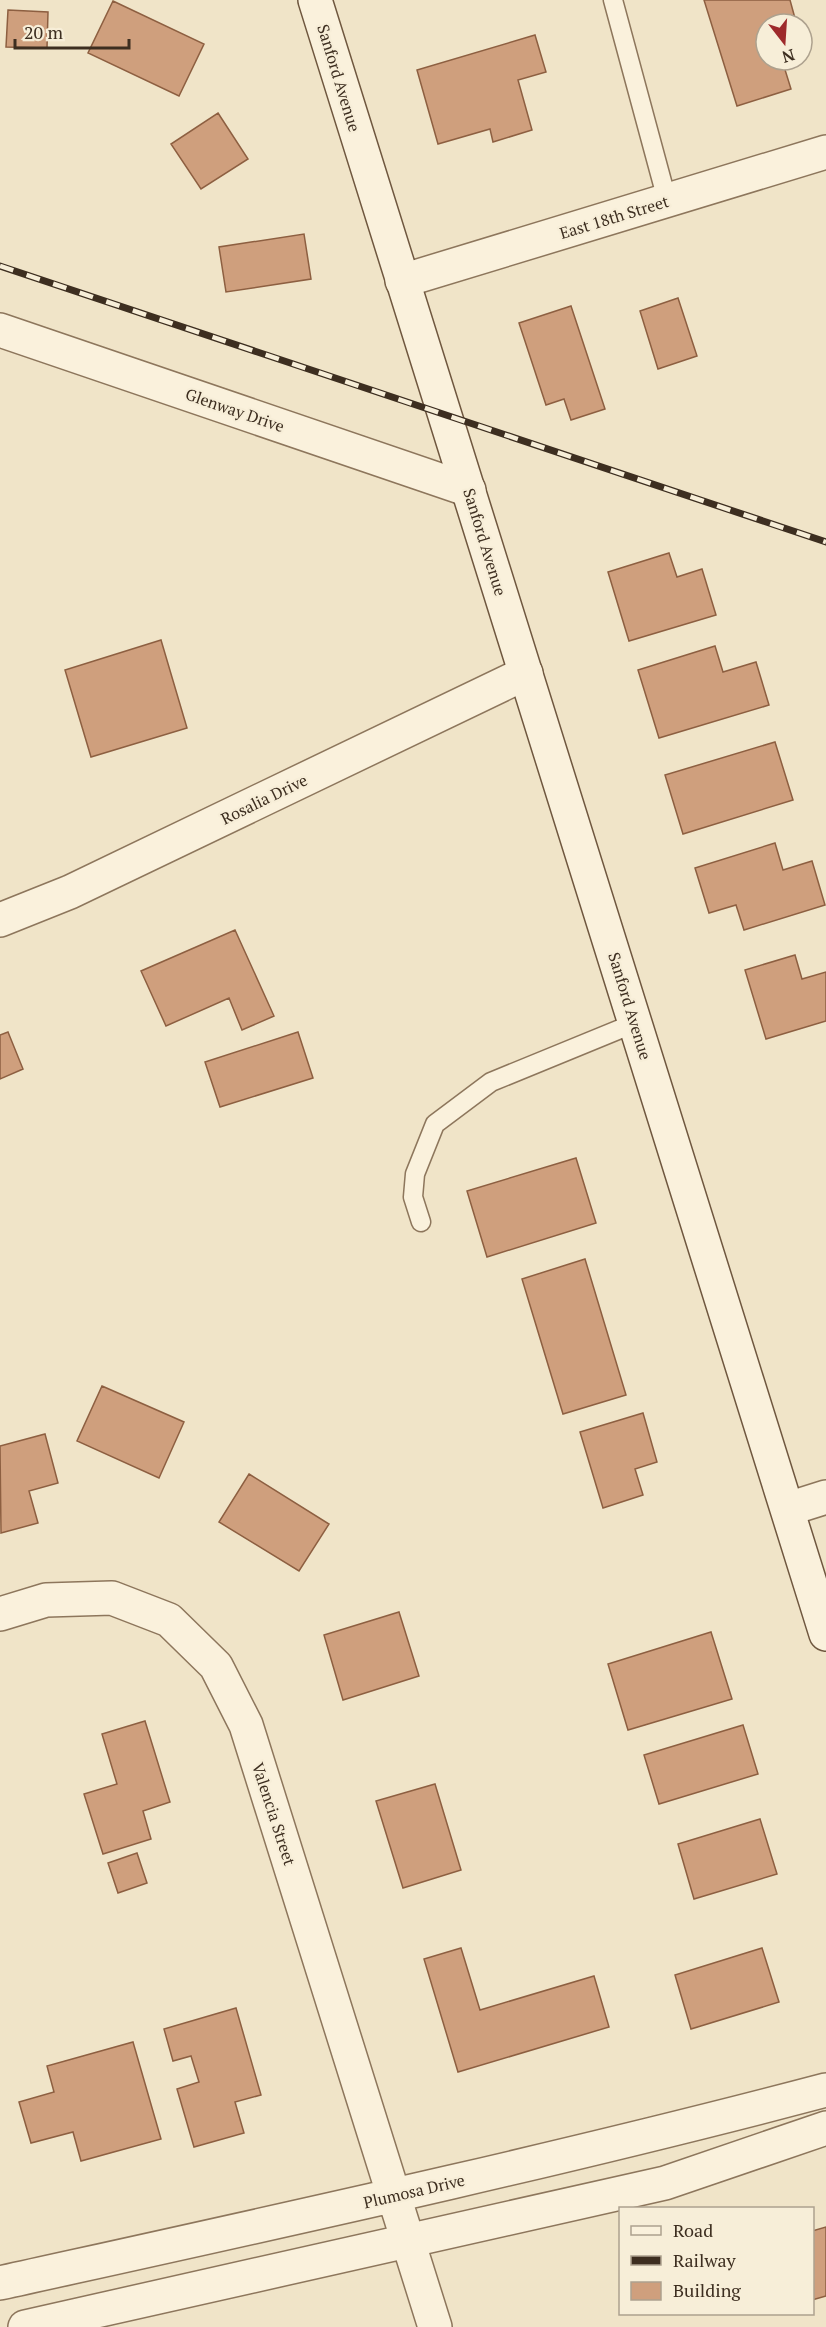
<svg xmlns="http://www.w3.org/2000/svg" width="826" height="2327" font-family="'PT Serif',serif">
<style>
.building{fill:#cf9f7d;stroke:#8d5f41;stroke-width:1.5}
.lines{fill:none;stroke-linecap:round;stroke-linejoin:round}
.lane-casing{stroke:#8d765c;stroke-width:21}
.street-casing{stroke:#8d765c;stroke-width:36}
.secondary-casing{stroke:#6f573f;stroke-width:36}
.lane{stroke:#faf1dc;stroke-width:18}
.street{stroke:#faf1dc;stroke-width:33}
.secondary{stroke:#faf1dc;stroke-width:33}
.rail-casing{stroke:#3d2e20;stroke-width:7}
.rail{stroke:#f7eed8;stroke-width:4.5;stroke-dasharray:14;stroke-linecap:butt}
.labels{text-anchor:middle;stroke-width:4.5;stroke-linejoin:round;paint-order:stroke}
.street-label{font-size:16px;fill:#3d2e20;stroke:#f7eed8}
</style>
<rect width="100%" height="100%" fill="#f0e4c8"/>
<path class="building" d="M704,0h86l6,22 -7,2h-23v36h16l9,29 -54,17z
M113,1l91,43 -25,52 -91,-43z
M8,10l40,2 -1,36 -41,-1z
M535,35l11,37 -28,8 14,50 -39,12 -3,-13 -52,15 -21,-74z
M218,113l30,46 -47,30 -30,-45z
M304,234l7,45 -85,13 -7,-45z
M678,298l19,58 -39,13 -18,-58z
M571,306l34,103 -34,11 -7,-21 -18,6 -27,-82z
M669,553l8,24 25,-8 14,46 -87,26 -21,-69z
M161,640l26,88 -96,29 -26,-87z
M715,646l8,26 33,-10 13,43 -110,33 -21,-68z
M775,742l18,58 -110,34 -18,-59z
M775,843l8,27 29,-9 13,44 -81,25 -8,-25 -27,8 -14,-45z
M235,930l39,86 -32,14 -13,-32 -63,28 -25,-55z
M795,955l7,24 24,-7v49l-60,18 -21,-69z
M8,1032l15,37 -23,10v-44z
M298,1032l15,46 -93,29 -15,-45z
M576,1158l20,65 -109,34 -20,-66z
M585,1259l41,136 -63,19 -41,-135z
M102,1386l82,36 -25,56 -82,-37z
M643,1413l14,49 -22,7 8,26 -40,13 -23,-76z
M45,1434l13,49 -29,8 9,32 -37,10 -1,-87z
M249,1474l80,50 -30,47 -80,-49z
M399,1612l20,64 -76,24 -19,-65z
M711,1632l21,67 -104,31 -20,-66z
M145,1721l25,81 -27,9 8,28 -48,15 -19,-60 33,-10 -15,-50z
M743,1725l15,49 -99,30 -15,-49z
M435,1784l26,86 -58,18 -27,-87z
M760,1819l17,55 -83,25 -16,-55z
M137,1853l10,30 -29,10 -10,-30z
M461,1948l19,62 114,-34 15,51 -151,45 -34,-113z
M762,1948l17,54 -88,27 -16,-54z
M236,2008l25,87 -26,7 9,31 -50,14 -17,-58 22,-7 -8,-26 -18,5 -9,-32z
M133,2042l28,97 -80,22 -8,-29 -42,11 -12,-41 35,-10 -7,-26z
M826,2227v69l-14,4v-69z"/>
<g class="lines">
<defs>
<path id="lane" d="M613,0l54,200
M421,1222l-8,-25 2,-23 20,-50 56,-42 144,-59"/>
<path id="street" d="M402,281l424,-129
M0,330l469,160
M0,920l70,-28 456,-219
M788,1509l38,-12
M0,1614l46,-14 66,-2 57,22 47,46 30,59 189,602
M0,2283c276,-61 553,-121 826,-193
M25,2327l640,-144 161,-55"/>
<path id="secondary" d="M315,0l511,1634"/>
</defs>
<use href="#lane" class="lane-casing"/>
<use href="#street" class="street-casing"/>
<use href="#secondary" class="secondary-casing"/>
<use href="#lane" class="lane"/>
<use href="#street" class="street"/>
<use href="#secondary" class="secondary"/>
<defs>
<path id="rail" d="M0,266l826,276"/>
</defs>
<use href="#rail" class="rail-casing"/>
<use href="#rail" class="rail"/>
</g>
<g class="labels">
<g class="street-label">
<text transform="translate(339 78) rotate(73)" y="6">Sanford Avenue</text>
<text transform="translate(614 217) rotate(-17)" y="6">East 18th Street</text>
<text transform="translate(235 410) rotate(19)" y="6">Glenway Drive</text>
<text transform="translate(485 542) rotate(73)" y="6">Sanford Avenue</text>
<text transform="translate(264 799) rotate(-26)" y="6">Rosalia Drive</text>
<text transform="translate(630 1006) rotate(73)" y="6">Sanford Avenue</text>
<text transform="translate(274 1814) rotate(72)" y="6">Valencia Street</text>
<text transform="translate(414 2191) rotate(-13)" y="6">Plumosa Drive</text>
</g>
</g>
<rect x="619" y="2207" width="195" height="108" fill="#f7eed8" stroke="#ada18e" stroke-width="1.5"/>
<rect x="631" y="2226" width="30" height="9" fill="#faf1dc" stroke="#ada18e" stroke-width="1.5"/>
<text x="673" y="2237" font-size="18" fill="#3d2e20">Road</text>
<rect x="631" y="2256" width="30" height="9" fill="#3d2e20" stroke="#ada18e" stroke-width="1.5"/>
<text x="673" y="2267" font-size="18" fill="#3d2e20">Railway</text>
<rect x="631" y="2282" width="30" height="18" fill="#cf9f7d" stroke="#ada18e" stroke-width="1.5"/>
<text x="673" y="2297" font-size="18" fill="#3d2e20">Building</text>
<g transform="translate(784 42) rotate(163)"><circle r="28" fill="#f7eed8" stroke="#ada18e" stroke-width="1.5"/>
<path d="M0-4.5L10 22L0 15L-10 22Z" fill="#9e2a2b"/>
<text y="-9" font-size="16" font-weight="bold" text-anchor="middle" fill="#3d2e20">N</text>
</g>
<path d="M15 39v9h114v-9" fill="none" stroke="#3d2e20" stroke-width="3"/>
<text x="24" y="39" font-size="18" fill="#3d2e20" stroke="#f7eed8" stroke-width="4.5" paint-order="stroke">20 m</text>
</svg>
